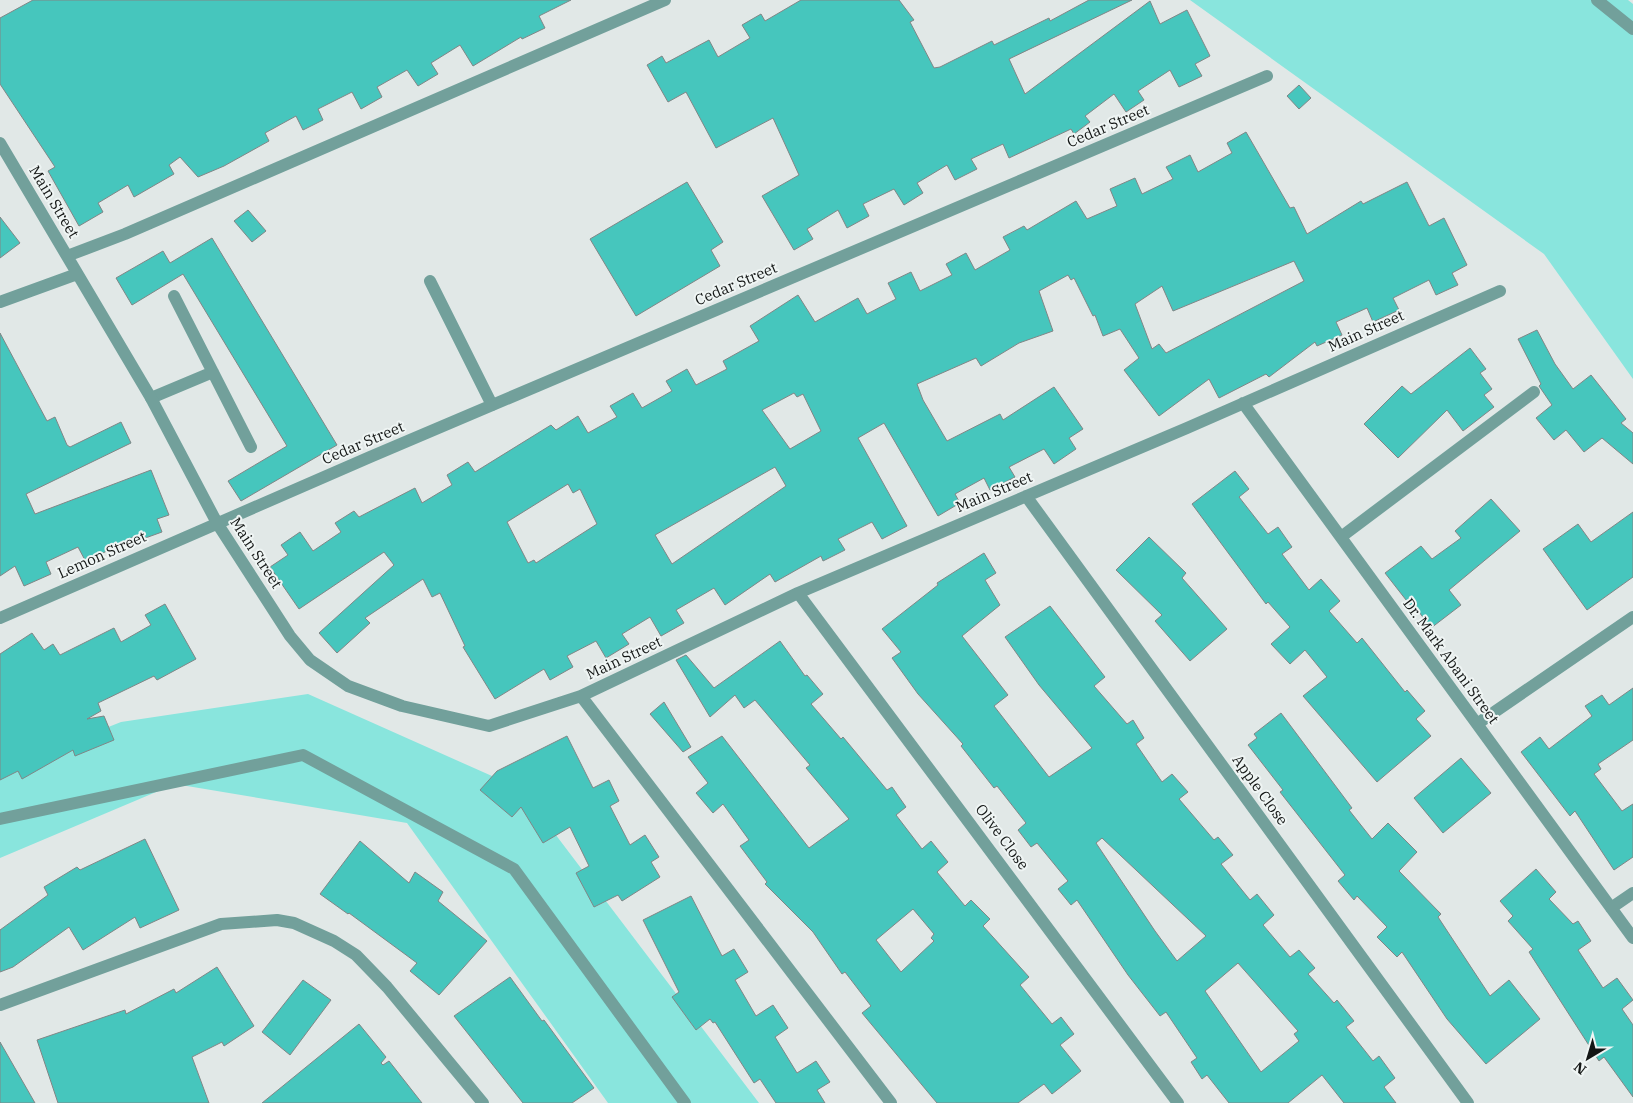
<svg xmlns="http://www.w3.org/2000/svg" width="1633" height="1103" font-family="'IBM Plex Serif',serif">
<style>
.green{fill:#89e5dd}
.building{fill:#46c6bd;stroke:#808686;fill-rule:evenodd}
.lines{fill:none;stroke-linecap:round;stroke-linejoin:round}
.service{stroke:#72a09b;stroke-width:12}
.minor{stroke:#72a09b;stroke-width:12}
.labels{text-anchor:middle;stroke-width:4;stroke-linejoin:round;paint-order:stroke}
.street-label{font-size:15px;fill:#131615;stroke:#eff5f4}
</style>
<rect width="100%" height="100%" fill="#e1e8e7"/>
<path class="green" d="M1190,0h438l5,4v375l-89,-125z
M308,694l213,95 238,314h-151l-201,-280 -232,-39 -175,74v-88l121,-48z"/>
<path class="building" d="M33,0h538l-32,16 6,12 -23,11 -1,-2 -48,29 -13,-21 -29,18 7,11 -20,12 -11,-16 -30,17 5,10 -21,12 -9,-17 -34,17 5,11 -20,10 -7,-14 -31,17 4,8 -45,25 -26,11 -18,-20 -11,8 5,9 -40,23 -6,-12 -30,18 5,9 -24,14 -31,-55 7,-4 -55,-83v-66z
M801,0h98l15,20 -4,2 24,46 6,-1 52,-26 2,4 55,-27 1,3 39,-21h43l-123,59 16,35 125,-93 10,23 27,-14 23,46 -15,8 7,12 -23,11 -9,-17 -32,21 6,9 -18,12 -12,-18 -29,22 5,6 -16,12 -3,-5 -62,29 -6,-14 -32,15 6,10 -22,11 -8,-15 -30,18 6,10 -19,12 -10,-16 -31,15 6,12 -22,12 -9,-18 -31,19 6,10 -19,11 -32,-54 37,-21 -26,-57 -57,30 -30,-56 -18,10 -21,-37 15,-9 4,7 43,-23 9,17 32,-19 -8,-13 19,-11 4,7z
M1299,85l12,13 -12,11 -12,-13z
M1246,132l44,76 4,-1 13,27 54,-33 2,3 44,-22 22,44 15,-8 23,47 -15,8 6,12 -22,10 -7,-15 -36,18 6,12 -26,12 -6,-14 -31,14 6,13 -25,11 -2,-4 -46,35 -3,-3 -47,24 -10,-19 -50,37 -35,-46 15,-12 -19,-29 -17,7 -8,-21 -2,1 -19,-38 -3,2 -3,-5 -29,16 14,40 -34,12 -38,23 -5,-8 -59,26 6,16 24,41 53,-27 3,6 51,-33 29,42 -14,9 7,11 -22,15 -10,-15 -35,18 6,10 -25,13 -6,-12 -29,16 5,9 -22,13 -54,-93 -26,15 49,88 -25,13 -10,-17 -34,17 7,11 -22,11 -2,-5 -46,26 -5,-8 -45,31 -11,-17 -38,22 8,13 -23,13 -11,-19 -28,17 7,10 -23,14 -10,-17 -29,15 6,11 -23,13 -6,-11 -49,30 -32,-52 2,-1 -25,-53 -8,4 -9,-18 -58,39 5,5 -33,30 -18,-20 75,-68 -10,-13 -85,57 -29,-42 18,-12 -7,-10 19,-13 13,19 28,-19 -6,-9 19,-12 5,6 56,-29 7,15 30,-18 -5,-10 21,-13 7,10 76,-47 5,5 22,-14 10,17 29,-16 -7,-11 23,-13 9,15 30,-17 -6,-10 21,-12 9,16 31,-16 -4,-8 36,-20 -9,-15 48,-31 17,27 43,-24 9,16 29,-15 -8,-16 23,-11 9,19 32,-16 -6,-11 20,-11 9,17 35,-20 -7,-13 21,-11 3,4 49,-29 11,18 30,-13 -7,-17 25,-11 7,16 31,-15 -7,-12 24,-12 8,17 34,-19 -5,-10zM1294,261l10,20 -138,72 -7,-9 -7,5 -17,-45 27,-18 11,25zM794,393l3,4 6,-3 18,37 -31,18 -28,-39zM775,467l11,19 -114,78 -17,-29zM568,484l5,9 7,-4 17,35 -61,39 -2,-3 -6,3 -21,-41z
M687,182l36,60 -12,8 9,16 -84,50 -46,-77z
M248,210l18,21 -14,11 -18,-21z
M0,217l20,26 -20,15z
M212,238l125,207 -96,56 -13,-20 59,-35 -104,-172 -51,31 -16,-27 47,-27 7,12z
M1537,330l18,34 18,25 18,-14 35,44 -5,4 12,10v31l-31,-26 -18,14 -18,-22 -12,10 -18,-22 16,-13 -13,-19 2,-2 -23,-45z
M0,333l47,88 8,-4 12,28 3,2 51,-25 10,21 -105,51 9,20 116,-44 18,45 -12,4 5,13 -25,9 -2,-5 -49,26 -8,-15 -32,15 5,12 -27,12 -9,-20 -15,10z
M1470,348l16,21 -6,4 12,16 -8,6 10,12 -31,24 -16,-21 -49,48 -34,-34 38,-38 9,8z
M1235,471l14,18 -10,8 29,37 10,-7 14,20 -10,7 27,36 12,-11 19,22 -11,10 28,32 5,-5 43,54 2,-2 18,21 -9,8 15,17 -54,46 -74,-86 24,-19 -22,-27 -15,14 -19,-20 19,-17 -22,-25 -2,2 -74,-100z
M1491,499l29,32 -71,59 12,15 -30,23 -12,-16 -2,2 -32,-41 36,-27 11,13 29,-21 -6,-7z
M1633,512v65l-46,33 -44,-61 35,-25 13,18z
M1149,537l37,36 -4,5 45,51 -37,32 -35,-40 7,-6 -46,-45z
M984,553l12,20 -11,7 15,25 -38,31 46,59 -14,11 55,71 43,-29 -53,-63 -34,-48 45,-31 55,71 -11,9 33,38 6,-4 11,18 -8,6 26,38 10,-8 16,18 -9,7 35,41 4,-3 15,18 -12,9 29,36 7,-6 17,21 -11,10 27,32 9,-7 16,18 -7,6 26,29 3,-3 17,21 -8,6 27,34 6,-5 16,22 -11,9 12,16h-52l-22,-28 -34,28h-59l-22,-28 -5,4 -11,-17 6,-4 -31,-46 -6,4 -32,-41 -51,-75 -6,5 -13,-16 10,-8 -31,-38 -6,4 -13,-17 8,-7 -29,-37 -3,2 -33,-42 2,-2 -45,-50 -26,-36 9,-6 -19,-23 56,-44 -1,-2zM1102,838l104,98 -29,25 -22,-30 -59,-88zM1238,963l60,68 -4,3 5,7 -38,31 -56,-81z
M165,604l31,55 -39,21 -3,-4 -56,27 3,8 -14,8 17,-3 10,24 -39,16 -2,-6 -51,29 -4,-8 -18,9v-126l32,-21 12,17 9,-6 7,11 54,-27 7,14 30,-17 -6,-10z
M780,641l25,35 2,-1 16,19 -12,10 30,35 2,-2 44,53 5,-3 14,20 -10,8 26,34 9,-8 17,21 -11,10 28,34 6,-6 19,19 -7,7 46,51 -9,8 32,39 9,-7 13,17 -14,11 21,26 -29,23 -8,-10 -26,19h-81l-75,-90 9,-7 -26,-34 -3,2 -29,-42 -48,-48 2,-2 -27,-36 9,-6 -26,-36 -10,9 -17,-20 12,-10 -20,-26 34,-21 87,112 40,-29 -43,-51 4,-3 -55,-65 -11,8 -9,-13 -25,22 -34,-57 10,-5 28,33zM913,909l21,25 -3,4 3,3 -33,31 -25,-32z
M1633,688v52l-35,24 3,5 -7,5 28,37 11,-7v53l-19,13 -39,-59 -5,5 -49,-64 19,-15 9,12 43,-33 -7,-10 17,-11 7,10z
M664,702l27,45 -8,5 -33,-38z
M1281,713l71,95 -3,2 23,29 16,-16 29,29 -18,19 42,43 -3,3 52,79 19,-16 31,39 -54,45 -39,-45 -45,-67 -5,5 -20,-20 10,-10 -30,-31 -3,4 -16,-19 7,-6 -65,-83 3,-2 -35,-45 9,-7 -3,-4z
M567,736l26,52 16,-8 10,21 -9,5 20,39 15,-10 14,22 -8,5 9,15 -38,24 -4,-6 -24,12 -18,-34 13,-7 -19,-39 -27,16 -22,-36 -9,10 -32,-27 17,-19z
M1461,758l30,35 -48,40 -29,-35z
M145,839l34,71 -39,18 -5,-11 -52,33 -14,-23 -56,40 -13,5v-42l48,-35 -4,-8 33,-20 3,3z
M360,841l49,42 6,-11 28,20 -5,9 49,40 -48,54 -29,-24 7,-8 -68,-50 -1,1 -28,-20z
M1536,869l20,23 -7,7 24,25 5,-3 13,20 -13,9 25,38 14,-10 16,22 -11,9 11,16v72l-29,-40 -5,4 -70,-109 4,-3 -25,-28 5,-5 -13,-15z
M691,896l31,60 12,-7 14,23 -13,8 21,36 17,-11 15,23 -13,9 22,36 19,-12 14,21 -13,8 8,13h-49l-16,-24 -6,4 -39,-61 -2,1 -3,-4 -14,11 -24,-33 7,-5 -36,-72z
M217,967l37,59 -30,20 -2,-4 -30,15 17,46h-151l-21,-63 88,-30 1,4 48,-25 2,4z
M510,977l32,44 2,-1 50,68 -22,15h-49l-69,-87z
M303,980l28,20 -41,55 -28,-23z
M359,1024l27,33 -5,6 2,2 6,-4 33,42h-160z
M0,1042l35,61h-35z"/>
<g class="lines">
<path class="service" d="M430,281l62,124
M174,296l77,151
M151,398l62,-26"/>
<path class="minor" d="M1597,0l36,29
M0,143l151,255 66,125 73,113 20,24 38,26 54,20 87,20 92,-30 217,-103 389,-165 313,-137
M67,256l58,-22 540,-234
M0,302l77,-28
M1243,403l390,535
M1026,496l442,607
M1341,537l193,-145
M798,593l380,510
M0,618l370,-161 897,-381
M581,696l310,407
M1477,724l156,-107
M0,819l303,-64 211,114 171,234
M1611,908l22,-15
M0,1005l221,-81 56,-4 17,3 40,18 22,14 31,32 96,116"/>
</g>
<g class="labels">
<g class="street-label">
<text transform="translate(1108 126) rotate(-23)" y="5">Cedar Street</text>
<text transform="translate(54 202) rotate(59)" y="5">Main Street</text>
<text transform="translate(736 284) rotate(-23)" y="5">Cedar Street</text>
<text transform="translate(1366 331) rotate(-24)" y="5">Main Street</text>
<text transform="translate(363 443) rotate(-23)" y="5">Cedar Street</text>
<text transform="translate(994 492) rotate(-23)" y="5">Main Street</text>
<text transform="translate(256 553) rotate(57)" y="5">Main Street</text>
<text transform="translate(102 555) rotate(-24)" y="5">Lemon Street</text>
<text transform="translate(624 658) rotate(-25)" y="5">Main Street</text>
<text transform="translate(1451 661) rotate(54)" y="5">Dr. Mark Abani Street</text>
<text transform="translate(1260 790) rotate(54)" y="5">Apple Close</text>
<text transform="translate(1002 837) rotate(53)" y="5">Olive Close</text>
</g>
</g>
<g transform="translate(1588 1058) rotate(218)" stroke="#eff5f4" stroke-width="4" paint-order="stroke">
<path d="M0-4L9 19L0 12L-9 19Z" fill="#131615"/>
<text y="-8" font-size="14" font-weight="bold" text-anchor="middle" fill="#131615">N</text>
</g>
</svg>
